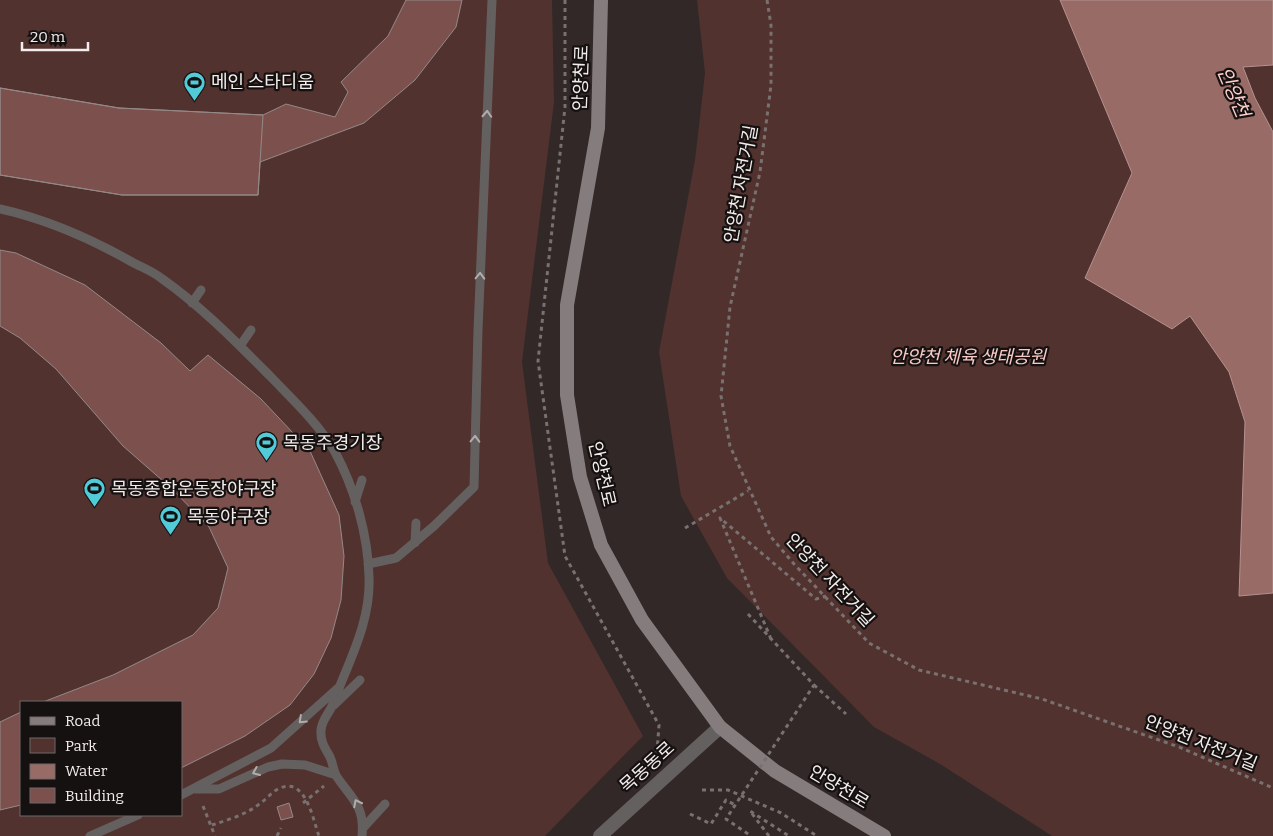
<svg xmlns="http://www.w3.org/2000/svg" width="1273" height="836" font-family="Bitter,'Noto Sans KR',serif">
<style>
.green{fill:#51322f;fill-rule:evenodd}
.water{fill:#996b67;stroke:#b4928f}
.building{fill:#7c514d;stroke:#948988}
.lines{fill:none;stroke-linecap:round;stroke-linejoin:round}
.path{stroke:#787170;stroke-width:3;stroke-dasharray:4 4;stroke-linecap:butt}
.service{stroke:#64605f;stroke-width:9}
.tertiary{stroke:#64605f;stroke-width:14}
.secondary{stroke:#857d7d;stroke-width:14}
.path-bridge{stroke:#787170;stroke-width:3;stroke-dasharray:4 4;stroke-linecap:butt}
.oneway{stroke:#b2adac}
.labels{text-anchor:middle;stroke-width:4.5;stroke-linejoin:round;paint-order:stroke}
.street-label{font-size:18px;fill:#f2eceb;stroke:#161111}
.poi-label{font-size:18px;fill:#f2eceb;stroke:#161111;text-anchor:start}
.park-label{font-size:18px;font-style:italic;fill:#f9cac5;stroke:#161111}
.water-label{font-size:19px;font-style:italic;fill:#fecfca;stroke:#161111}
</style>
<rect width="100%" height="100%" fill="#312827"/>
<path class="green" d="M0,0h552l2,102 -32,260 26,201 95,173 -98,100h-545zM21,702h160v113h-160z
M697,0h576v836h-221l-112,-72 -66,-37 -147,-149 -46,-82 -22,-144 36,-192 10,-87z"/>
<path class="water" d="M1060,0h213v65l-30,2 12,31 18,34v461l-34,3 6,-174 -16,-50 -39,-56 -18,13 -87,-51 47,-105z"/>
<path class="building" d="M406,0h56l-6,27 -41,53 -51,43 -104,39 -2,33h-136l-122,-20v-87l119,20 144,7 23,-11 49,13 13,-25 -7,-10 47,-46z
M0,88l119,20 144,7 -5,80h-136l-122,-20z
M0,250l16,3 69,32 76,58 29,28 18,-16 53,44 49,52 29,64 5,41 -3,44 -10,38 -17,36 -24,31 -45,31 -64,32v-66h-138l70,-27 80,-40 25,-27 10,-40 -19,-41 -38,-39 -48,-42 -67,-77 -36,-31 -20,-12z
M21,712v93l-21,5v-88z
M289,803l4,14 -12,3 -4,-13z"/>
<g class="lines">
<path class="path" d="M565,0v107l-27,254 27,195 94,169 -2,27
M767,0l4,25v60l-11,87 -30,135 -9,89 9,50 41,91 23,27 75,79 50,27 123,29 137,48 94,41
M685,528l63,-37
M771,639l-51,-121 96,81 10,-3
M814,685l32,29
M702,790h26l53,23 36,23
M303,803l21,-17
M203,806l12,30
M690,814l21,10 15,-24 9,5
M212,825c15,-5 33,-10 46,-20 8,-5 13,-13 22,-17 26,-11 33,32 39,48
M277,836l4,-8
M769,836l-19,-25 39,25"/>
<path class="service" d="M0,209c46,10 91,30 132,53 9,5 20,9 29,16 40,28 75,64 109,98 22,23 49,48 65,76 20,37 33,83 34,125 2,46 -21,85 -36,127 -4,10 -11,15 -12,26 -1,11 4,18 9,27 3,6 3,14 7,20 15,22 28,29 25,59
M192,303l9,-13
M240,346l11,-16
M355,502l7,-22
M415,543l1,-20
M368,564l28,-6 38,-32 40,-39 4,-157 14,-330
M334,705l26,-25
M196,789h23l49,-22 14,-3 23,1 31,10
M181,795l90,-47 67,-60
M363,828l22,-24
M90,836l48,-21"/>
<path class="tertiary" d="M600,836l120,-109"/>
<path class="secondary" d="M601,0l-3,128 -31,177v90l13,82 21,68 41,75 78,107 55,44 109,65"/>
<path class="path-bridge" d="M748,614l66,71 -88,134 25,17"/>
</g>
<defs><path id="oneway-chevron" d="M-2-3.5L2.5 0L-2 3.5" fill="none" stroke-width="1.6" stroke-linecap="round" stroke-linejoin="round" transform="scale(1.25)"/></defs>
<g class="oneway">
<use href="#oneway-chevron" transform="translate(487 114) rotate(-87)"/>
<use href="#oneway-chevron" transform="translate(480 276) rotate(-88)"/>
<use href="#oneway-chevron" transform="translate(475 439) rotate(-89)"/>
<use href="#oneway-chevron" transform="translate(302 720) rotate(137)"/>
<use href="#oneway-chevron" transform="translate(256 772) rotate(157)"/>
<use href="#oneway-chevron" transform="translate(357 803) rotate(-117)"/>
</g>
<defs>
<symbol id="stadium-pin" viewBox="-11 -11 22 30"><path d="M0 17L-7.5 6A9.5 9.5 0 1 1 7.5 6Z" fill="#52cbd8" stroke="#161111"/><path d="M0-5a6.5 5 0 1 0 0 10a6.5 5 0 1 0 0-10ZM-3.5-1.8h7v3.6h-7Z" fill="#111"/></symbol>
</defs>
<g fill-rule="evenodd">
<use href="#stadium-pin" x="182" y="70" width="25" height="34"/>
<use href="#stadium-pin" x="254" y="430" width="25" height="34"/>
<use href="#stadium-pin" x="82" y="476" width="25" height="34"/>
<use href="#stadium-pin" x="158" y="504" width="25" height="34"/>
</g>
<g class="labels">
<g class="street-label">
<text transform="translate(581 78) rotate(-88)" y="6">안양천로</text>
<text transform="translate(741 184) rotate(-80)" y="6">안양천 자전거길</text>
<text transform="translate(602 474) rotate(77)" y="6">안양천로</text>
<text transform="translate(830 580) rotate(47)" y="6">안양천 자전거길</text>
<text transform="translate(1201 743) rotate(22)" y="6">안양천 자전거길</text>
<text transform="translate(647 767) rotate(-42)" y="6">목동동로</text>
<text transform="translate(839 787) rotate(31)" y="6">안양천로</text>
</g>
<g class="poi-label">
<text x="211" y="88">메인 스타디움</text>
<text x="283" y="449">목동주경기장</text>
<text x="111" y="495">목동종합운동장야구장</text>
<text x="187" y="523">목동야구장</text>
</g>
<g class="park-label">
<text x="968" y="363">안양천 체육 생태공원</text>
</g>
<g class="water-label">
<text transform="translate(1234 92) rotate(67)" y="7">안양천</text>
</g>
</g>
<rect x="20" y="701" width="162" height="115" fill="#161111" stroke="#6e6968"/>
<rect x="30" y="717" width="25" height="8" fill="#857d7d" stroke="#6e6968"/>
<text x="65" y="726" font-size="15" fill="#f2eceb">Road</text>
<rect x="30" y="738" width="25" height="15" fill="#51322f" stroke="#6e6968"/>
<text x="65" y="751" font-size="15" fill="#f2eceb">Park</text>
<rect x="30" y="764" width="25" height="15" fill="#996b67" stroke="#6e6968"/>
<text x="65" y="776" font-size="15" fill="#f2eceb">Water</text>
<rect x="30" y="788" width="25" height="15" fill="#7c514d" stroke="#6e6968"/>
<text x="65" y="801" font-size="15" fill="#f2eceb">Building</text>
<path d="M22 42v8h66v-8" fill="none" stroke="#f2eceb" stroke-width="2.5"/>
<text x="30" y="42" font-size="15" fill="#f2eceb" stroke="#161111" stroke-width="4" paint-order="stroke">20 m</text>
</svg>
